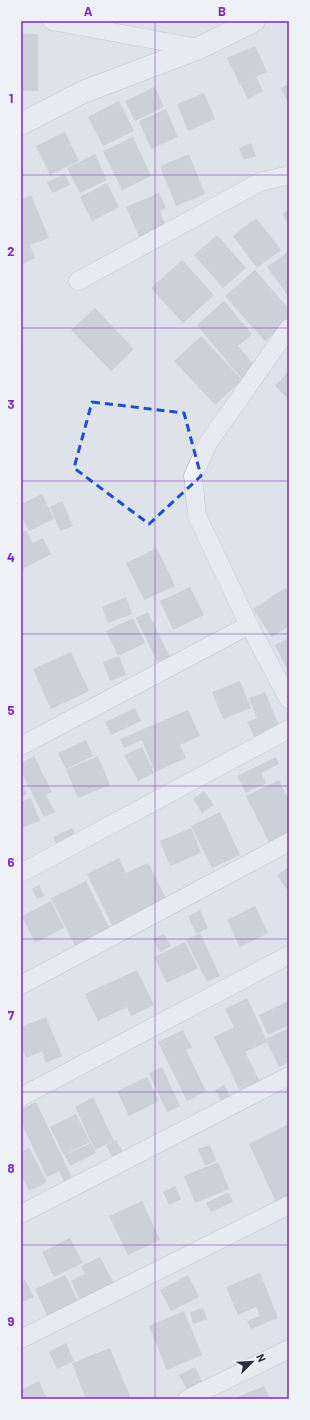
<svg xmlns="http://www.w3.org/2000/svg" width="310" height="1420" font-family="Barlow,sans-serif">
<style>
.building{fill:#b5bbc6}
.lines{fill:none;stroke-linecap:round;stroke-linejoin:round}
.minor-casing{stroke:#a3a9b3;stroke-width:19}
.tertiary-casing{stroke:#a3a9b3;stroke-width:23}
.minor{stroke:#f1f3f7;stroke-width:18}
.tertiary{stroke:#f1f3f7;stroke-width:22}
.marked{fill:none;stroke:#1d4ed8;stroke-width:3;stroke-dasharray:8 5;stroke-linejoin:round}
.grid{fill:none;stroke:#7b2cbf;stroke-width:1;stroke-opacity:0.55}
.neatline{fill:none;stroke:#7b2cbf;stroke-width:1.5}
.grid-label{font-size:13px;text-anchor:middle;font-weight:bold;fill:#7b2cbf}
</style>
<rect width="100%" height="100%" fill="#dee2e9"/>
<path class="building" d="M21,34h17v57h-17z
M255,46l12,26 -11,5 7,14 -15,8 -7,-14 14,-7 -15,7 -13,-27z
M289,84v20l-8,-16z
M155,87l9,20 -29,14 -10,-20z
M204,93l11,26 -27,12 -11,-27z
M119,101l15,30 -31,15 -15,-29z
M166,109l12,28 -27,12 -12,-28z
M65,132l14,29 -29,14 -14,-29z
M133,137l18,39 -29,14 -19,-39z
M251,143l5,13 -12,4 -5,-12z
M95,154l12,26 -27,13 -13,-25z
M189,154l16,40 -29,12 -16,-40z
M65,174l5,11 -18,8 -5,-11z
M107,183l12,24 -27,14 -12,-24z
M159,193l7,15 -6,3 7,18 -26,12 -15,-34z
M31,195l18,43 -19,7 5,13 -14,7v-65z
M289,209v16l-7,-11z
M256,218l25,32 -24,18 -24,-32z
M217,235l29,33 -23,20 -29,-33z
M289,251v44l-1,1 -21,-29z
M182,260l32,35 -31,28 -32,-35z
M255,270l34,39v11l-24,21 -40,-45z
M224,301l28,33 -14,12 18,21 -14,12 -45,-54z
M95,308l39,41 -23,22 -40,-41z
M201,336l41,44 -27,25 -41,-44z
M289,371v29l-14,-14z
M42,494l12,25 -25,12 -8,-16v-11z
M62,501l11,25 -13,5 -10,-24z
M26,530l7,13 10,-5 8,16 -30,16v-37z
M157,548l18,38 -31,14 -18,-37z
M190,587l14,28 -31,15 -13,-29z
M285,588l4,5v33l-17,11 -19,-28z
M126,597l6,17 -24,9 -6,-16z
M148,612l22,45 -12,6 -22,-45z
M133,618l12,25 -27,13 -12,-25z
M289,638v35l-14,-28z
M71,652l18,39 -38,18 -18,-40z
M119,656l7,19 -16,6 -7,-19z
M240,681l11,27 -28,11 -11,-27z
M265,692l15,36 -25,11 -8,-17 10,-4 -8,-20z
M135,708l6,13 -30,14 -6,-13z
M188,710l12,26 -20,9 6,13 -31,14 -13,-32 -18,8 -4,-9z
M86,740l7,16 -27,13 -8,-16z
M142,747l12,26 -16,8 -14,-26z
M34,756l18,36 -6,3 9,17 -11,5 -23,-46v-8z
M98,756l12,29 -32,13 -12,-28z
M276,757l3,7 -18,9 5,10 -20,10 -9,-17z
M279,780l10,21v41l-16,8 -27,-54z
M21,781l6,13 -6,3z
M204,791l10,14 -12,8 -9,-14z
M31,798l9,23 -19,7v-26z
M220,812l20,43 -28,13 -21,-42z
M72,828l6,14 -18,9 -7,-14z
M191,828l10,25 -31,13 -10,-25z
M119,858l7,15 22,-10 21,41 -54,27 -28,-57z
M289,867v26l-12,-18z
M86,881l25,50 -35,17 -25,-50z
M39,885l5,11 -7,3 -5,-10z
M51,901l13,27 -29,15 -13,-27z
M255,906l13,27 -28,14 -13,-27z
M200,910l8,18 -12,6 -8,-18z
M200,933l20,43 -13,6 -21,-42z
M164,934l7,12 -11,6 -7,-13z
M185,942l13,26 -31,15 -13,-26z
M137,970l17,35 -23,11 -4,-9 -29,14 -13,-27z
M247,998l19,41 23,-11v34l-10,5 -12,-25 -22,10 15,30 -20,9 -26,-54 20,-10 -9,-18z
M289,1001v24l-21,10 -9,-20z
M46,1017l16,39 -16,7 -4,-12 -16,7 -5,-13v-18z
M183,1030l9,18 -6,2 20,41 -19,10 -29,-59z
M162,1067l18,39 -13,6 -18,-39z
M147,1077l12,24 -30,15 -12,-25z
M224,1085l6,11 -9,5 -6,-11z
M93,1097l21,44 2,-1 7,12 -10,6 -7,-12 6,-4 -17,8 -20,-43z
M36,1102l37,78 -8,4 -6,-13 -12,6 -26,-55v-13z
M76,1114l14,28 -26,13 -14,-28z
M289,1124v85l-8,4 -32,-69z
M91,1143l5,10 -26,13 -5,-11z
M210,1145l6,16 -11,5 -7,-17z
M29,1148l18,34 -18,9 -8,-16v-23z
M218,1162l11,27 -34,14 -11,-27z
M175,1186l6,13 -12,6 -6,-13z
M228,1192l5,10 -22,10 -5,-9z
M142,1201l18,39 -32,15 -19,-39z
M70,1238l13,25 -29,14 -12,-25z
M100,1257l17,33 -34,16 -12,-25 14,-7 -4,-8z
M260,1273l18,45 -27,11 -4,-8 13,-5 -4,-9 -18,8 -12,-28z
M65,1275l17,34 -31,15 -16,-35z
M188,1275l11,22 -28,14 -11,-21z
M25,1280l9,17 -13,6v-21z
M203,1308l4,11 -14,5 -3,-12z
M184,1311l18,44 -35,15 -18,-44z
M66,1343l8,18 -17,8 -8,-17z
M110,1348l21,51h-45l-14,-36z
M195,1367l10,20 -15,8 -11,-20z
M39,1381l8,18h-26v-9z
M264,1386l6,13h-37z"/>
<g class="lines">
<defs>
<path id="minor" d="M52,21l147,27
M78,281l182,-99 25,-6 4,1
M289,328l-81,115 -15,33 4,40 52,109 40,75
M21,746l228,-121
M21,873l268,-144
M21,985l268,-143
M21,1097l268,-142
M21,1214l268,-138
M21,1339l268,-134
M187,1399l102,-50"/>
<path id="tertiary" d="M21,124l62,-32 116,-44 55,-27"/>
</defs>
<use href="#minor" class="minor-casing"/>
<use href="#tertiary" class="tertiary-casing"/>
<use href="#minor" class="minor"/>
<use href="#tertiary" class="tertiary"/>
</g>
<path d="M0 0H310V1420H0ZM92,402l92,11 17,63 -52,48 -75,-56z" fill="#dee2e9" fill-opacity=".55" fill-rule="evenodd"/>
<path class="marked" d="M92,402l92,11 17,63 -52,48 -75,-56z"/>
<path class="grid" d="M155,21v1378M21,175h268M21,328h268M21,481h268M21,634h268M21,786h268M21,939h268M21,1092h268M21,1245h268"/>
<rect width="310" height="1420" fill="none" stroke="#eef1f6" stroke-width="44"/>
<g transform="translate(252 1362) rotate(66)" stroke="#eef1f6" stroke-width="3" paint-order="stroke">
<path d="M0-3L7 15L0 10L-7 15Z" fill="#272f41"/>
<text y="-6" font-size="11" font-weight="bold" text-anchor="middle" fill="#272f41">N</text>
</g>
<rect x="22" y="22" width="266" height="1376" class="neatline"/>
<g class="grid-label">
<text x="88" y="16">A</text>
<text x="222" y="16">B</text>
<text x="11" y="103">1</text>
<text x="11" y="256">2</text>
<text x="11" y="409">3</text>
<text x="11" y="562">4</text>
<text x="11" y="715">5</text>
<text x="11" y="867">6</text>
<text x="11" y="1020">7</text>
<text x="11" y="1173">8</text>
<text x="11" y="1326">9</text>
</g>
</svg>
